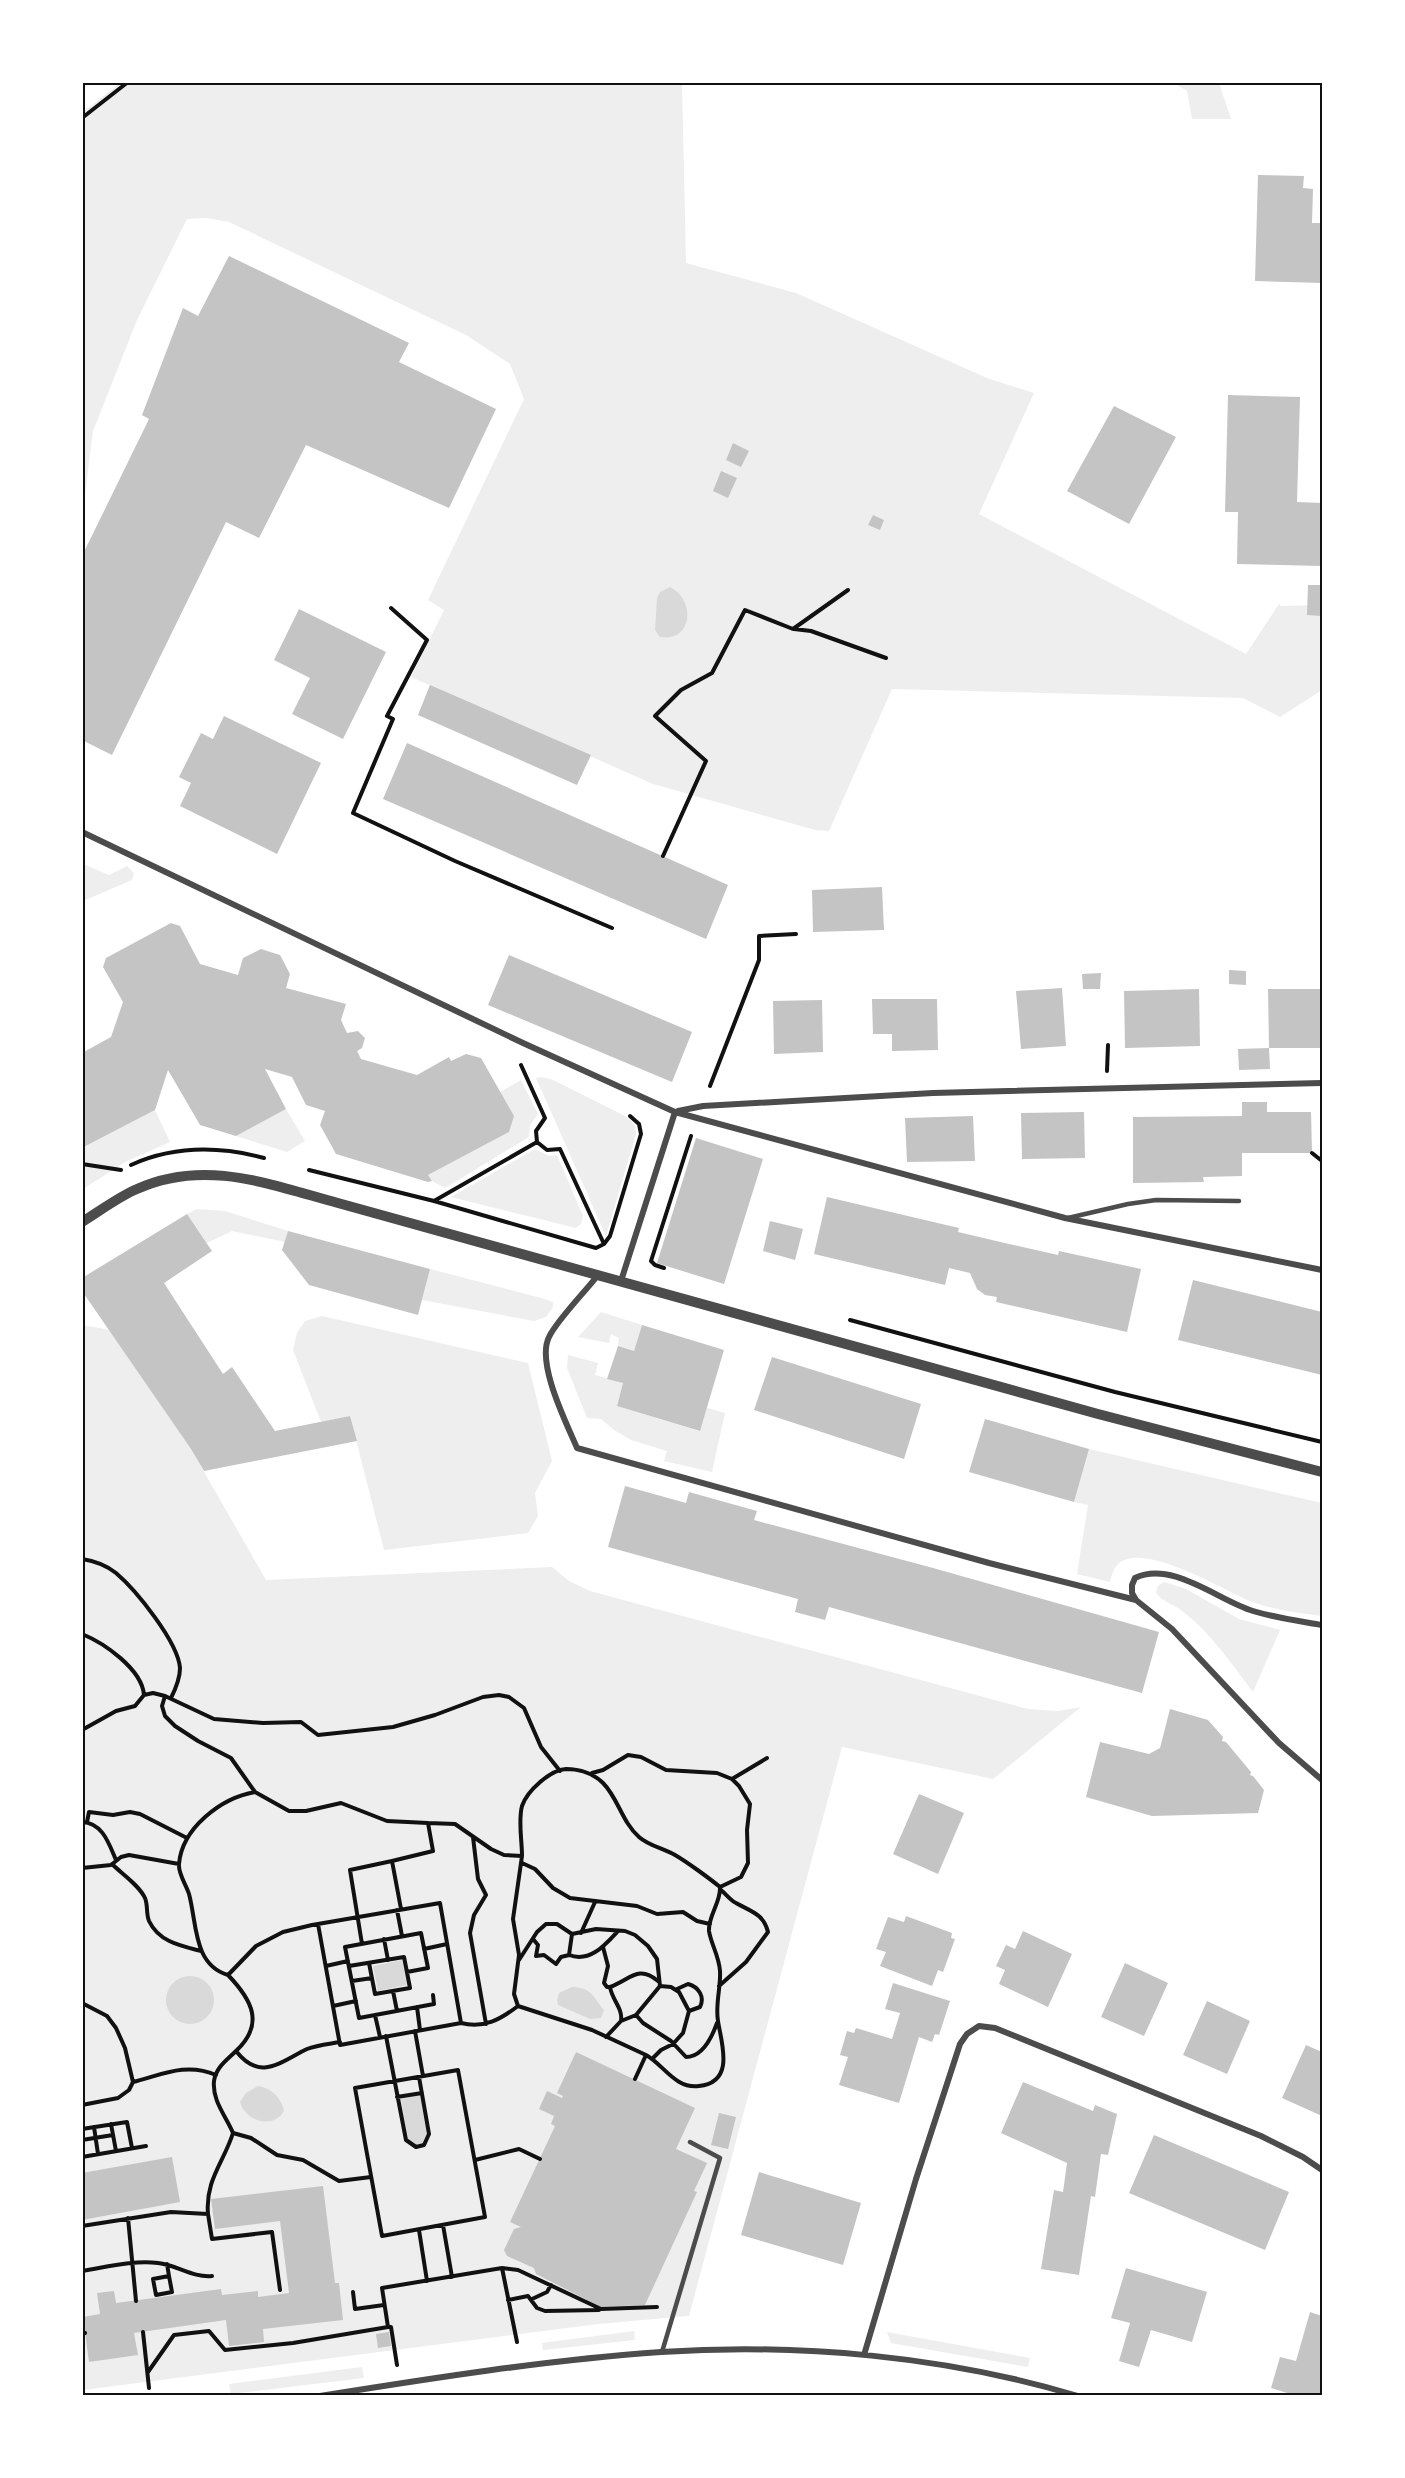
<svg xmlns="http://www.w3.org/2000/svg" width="1405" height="2478" font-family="Roboto,sans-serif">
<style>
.green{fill:#eee}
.water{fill:#d9d9d9}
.building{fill:#c4c4c4}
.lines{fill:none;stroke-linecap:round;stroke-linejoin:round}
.path{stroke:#111;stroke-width:4}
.service{stroke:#4c4c4c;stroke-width:4.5}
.minor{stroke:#4c4c4c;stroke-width:6}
.tertiary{stroke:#4c4c4c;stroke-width:10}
.neatline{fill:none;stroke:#111;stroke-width:2}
</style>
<rect width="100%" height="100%" fill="#fff"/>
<path class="green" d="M120,83h562l4,180 110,30 191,85 47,15 -55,121 267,140 33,-50 2,2 41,-1v85l-42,27 -37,-19 -351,-9 -63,142 -14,-1 -162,-46 -242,-107 33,-67 -16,-10 96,-201 -14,-35 -44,-29 -237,-113 -22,-4 -20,1 -50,101 -44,111 -10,81v-400z
M1174,83h45l12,36h-39l-5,-28z
M83,864l26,11 18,-9 7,7 -2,7 -49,21z
M542,1077l11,3 74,37 8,8 1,9 -30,102 -70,-158z
M521,1080l17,34 -8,11 -1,12 -84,51 -13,-7 -4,-6 81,-43 -9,-40z
M286,1109l19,32 -18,11 -51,-16z
M155,1110l15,32 -45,20 -42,27v-41z
M535,1149l14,7 8,-1 26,61 -2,8 -5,4 -125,-31z
M197,1209l28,2 63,20 -3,11 -53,-11 -25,12 -20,-29z
M430,1269l115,30 8,3v5l-7,10 -12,4 -112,-21z
M601,1312l41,13 -8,26 -16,-5 1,-8 -8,-4 -2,9 -31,-6z
M322,1316l206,47 24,98 -17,32 3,23 -10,17 -144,17 -34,-134 -29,6 -28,-72 4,-17 8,-12z
M82,1325l28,5 81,119 75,131 286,-13 17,14 21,10 438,118 30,2 23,-4 -88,72 -151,-32 -153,569 -91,8 -515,66z
M568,1355l30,8 -3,12 28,8 -6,23 82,25 8,-23 18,5 -13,59 -48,-11 3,-10 -36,-11 -17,-10 -13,-11 -14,-1 -20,-50z
M1089,1449l233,54v113c-24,-3 -49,-6 -72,-15 -26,-10 -109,-62 -133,-36 -4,5 -6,12 -7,17l-33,-8 11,-69 -14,-3z
M1164,1582l22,7 53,30 41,11 -27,62c-22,-29 -42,-59 -71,-81 -8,-7 -21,-9 -26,-19l2,-6z
M634,2331l1,9 -92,10 -1,-7z
M887,2332l143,26 -2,9 -137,-24z
M362,2367l2,11 -133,16 -2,-10z"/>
<path class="water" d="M670,587c26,13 23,55 -10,50l-5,-7 2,-32 3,-6z
M402,1960l5,25 -29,6 -5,-25z
M166 2000a24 24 0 1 1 48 0a24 24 0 1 1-48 0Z
M572,1987c18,0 21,9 32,23l-3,8 -11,1 -32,-14 -1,-5 2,-7z
M258,2086c13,2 24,12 26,25 -11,19 -39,10 -44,-9l6,-9z
M420,2095l7,39 -5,10 -6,1 -8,-6 -7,-40z"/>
<path class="building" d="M1258,175l46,1 -1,12 10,1 -1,34h10v60l-67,-2z
M229,256l180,87 -10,19 97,47 -47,99 -143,-63 -47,93 -33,-16 -114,233 -30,-15v-184l67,-137 -7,-4 41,-107 15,8z
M1228,395l72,2 -3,105 25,1v63l-85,-2 1,-52h-13z
M1114,406l62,31 -47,87 -62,-33z
M733,443l16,8 -8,16 -15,-7z
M721,471l16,7 -9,20 -15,-7z
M873,515l11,5 -4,10 -12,-5z
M1308,585h14v31l-15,-1z
M299,609l87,43 -43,87 -51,-25 18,-36 -36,-18z
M430,685l161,70 -14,30 -159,-70z
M224,716l97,47 -44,91 -97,-48 11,-23 -12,-6 22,-44 12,6z
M407,743l321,142 -22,54 -323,-140z
M882,887l2,43 -71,2 -1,-42z
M171,923l9,3 20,38 38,11 5,-17 18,-9 19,6 10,19 -4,14 60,16 -5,16 6,13 11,-2 7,7 -3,10 -5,3 4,8 56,16 32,-18 2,4 15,-7 15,4 33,58 -5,16 -81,43 4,6 -4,1 -92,-28 -16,-29 5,-14 -19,-6 -14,-28 -27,-8 21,40 -50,27 -36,-11 -32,-55 -13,40 -73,38v-95l29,-16 12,-35 -20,-35 3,-9z
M509,955l183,77 -20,50 -184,-77z
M1229,970l17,1v14l-17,-1z
M1101,973l-1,16h-17l-1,-15z
M1062,988l4,58 -45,3 -5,-58z
M1199,989l1,57 -75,2 -1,-57z
M1268,989h54v59h-53z
M872,999h65l1,51 -46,1v-17h-19z
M822,1000l1,52 -49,2 -1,-53z
M1269,1048l1,21 -31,1 -1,-21z
M1242,1102h25v10h44l1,41h-70v23l-39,1 1,5 -71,1v-66l109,-1z
M1084,1112l1,46 -63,1 -1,-46z
M973,1116l2,45 -68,1 -2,-44z
M696,1138l67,21 -39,125 -67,-21z
M827,1197l132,31 -1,4 51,12 49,11 1,-4 82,18 -14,63 -131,-30 1,-5 -12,-2 -8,-6 -7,-16 -21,-5 -4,17 -131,-31z
M187,1214l25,37 -48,32 59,91 9,-7 43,64 75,-15 7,25 -153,30 -13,-22 -109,-158v-13z
M770,1221l33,8 -8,31 -32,-9z
M288,1231l142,38 -12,46 -109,-30 -27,-35z
M1193,1280l129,32v63l-144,-35z
M642,1325l82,25 -24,81 -83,-25 6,-23 -16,-4 11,-33 16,5z
M772,1357l149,47 -17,55 -150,-49z
M985,1419l104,30 -15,53 -105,-30z
M625,1486l61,17 3,-11 68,19 -3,9 179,48 226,64 -17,61 -313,-86 -4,13 -30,-8 3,-13 -190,-52z
M1170,1709l38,11 15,17 -1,4 4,1 25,30 -1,3 3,1 11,14 -6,23 -106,3 -66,-19 14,-55 49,12 11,-6z
M919,1794l45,19 -26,61 -45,-20z
M906,1916l46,17 -1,5 4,1 -12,33 -5,-2 -6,16 -52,-20 6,-14 -10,-3 12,-32 16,5z
M1023,1931l49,23 -24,53 -49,-23 6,-14 -9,-4 10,-21 9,4z
M1125,1963l43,20 -24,53 -43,-19z
M893,1983l57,18 -11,34 -4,-1 -3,8 -13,-5 -20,66 -60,-18 9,-28 -8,-2 7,-24 7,2 2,-5 36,11 8,-26 -15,-4z
M1207,2001l43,20 -23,53 -44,-19z
M1306,2045l16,7v64l-40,-18z
M576,2052l119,56 -19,41 31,14 -13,28 3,1 -52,113 -44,2 -65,-33 -2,-6 -27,-12 -3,-6 10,-21 7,-2 -11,-5 45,-96 -4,-2 3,-8 -15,-7 8,-18 15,7 1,-2 -6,-3z
M1023,2082l70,29 2,-6 22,9 -9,41 -7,-1 -6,43 -4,-1 -12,79 -38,-6 13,-79 9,2 4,-29 -66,-30z
M719,2113l17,4 -8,32 -17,-4z
M1154,2135l135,57 -24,58 -136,-57z
M172,2157l8,45 -98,18v-47z
M759,2172l102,31 -18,62 -102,-30z
M323,2186l12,97h4l4,37 -80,9 1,13 -35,4 -3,-26 -92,13 4,22 -49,7 -6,-45 17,-3 -3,-21 17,-2 2,12 105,-14 1,6 36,-4v6l31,-4 -9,-72 -65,8 -4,-30z
M1126,2268l81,24 -15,50 -41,-12 -12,37 -20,-6 11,-38 -19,-5z
M1310,2312l12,4v80h-25l-26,-8 9,-31 16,4z
M389,2332l2,14 -13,2 -2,-14z"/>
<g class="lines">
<path class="path" d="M82,118l46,-36
M391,608l36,32 -40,76 6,3 -40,94 102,48 157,67
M794,629l17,2 75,27
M663,856l43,-95 -51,-45 26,-26 31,-17 33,-63 48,19 55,-39
M521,1065l24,53 -9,13 1,11 10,8 13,-1 44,95
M1107,1071l1,-26
M710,1086l49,-126v-24l37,-2
M1312,1153l10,8
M82,1164l39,6
M131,1165c44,-20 88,-19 133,-7
M309,1170l125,31 162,47 8,-4 6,-8 31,-102 -2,-10 -9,-8
M434,1201l103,-59
M664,1268l-9,-3 -4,-4 40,-125
M850,1320l265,72 207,50
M82,1559c13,2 24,6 34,14 20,17 62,69 64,95 0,11 -4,20 -9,30
M82,1634c22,9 60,35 62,61l-9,11 -19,5 -34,19
M144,1695l9,-2 12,3 -3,10 3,10 10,10 23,15 33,17 24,34 34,19h17l35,-8 46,18 41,2
M165,1696l49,23 49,4 38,-1 17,13 75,-8 42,-12 48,-18 16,-2 10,2 15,11 17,39 19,24
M732,1779l35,-21
M82,1822c21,1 27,22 34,38
M87,1822l2,-10 24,3 17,-3 10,2 47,24
M473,1837l5,42 8,16 -12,20 -4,18 16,91
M522,1856c0,-16 -4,-35 0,-50 5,-15 28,-36 44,-37 14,0 28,5 37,14 15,15 19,39 36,54 10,9 24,11 36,18 12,7 34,23 45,32
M392,1861l41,-10 -5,-28 27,1 36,25 13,6 18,1 -9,63 6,36 -5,39 4,12
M522,1863l13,6 18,19 17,10 67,8 20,8 26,-2 14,9 13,3
M112,1864c10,10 27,21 33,34 3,7 1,16 4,23 10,21 32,25 52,30
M82,1868l29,-3 10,-8 8,-2 50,9
M397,1910l5,26
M581,1933l14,-31
M384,1939l4,21
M533,1939l5,6 -2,11 8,-1 12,9 5,-7 8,-2 3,-21
M362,1944l-12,-74 42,-9 9,48
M603,1947l5,19 -4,17 3,4h3
M424,1949l23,-5
M569,1955c21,8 36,-10 49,-24
M519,1960l18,-28 9,-8h11l15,10 24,-5 29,2 10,4 13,11 9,13 3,27 11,1 8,5 10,19 -6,22 -10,11 -12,6 -8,8
M326,1966l22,-5
M349,1966l55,-9 6,31 -35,6 -6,-31
M407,1972l21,-4 -7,-35 -76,14 14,71 75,-14 -1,-9
M228,1975c-35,-10 -31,-52 -39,-81 -3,-10 -11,-20 -10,-30 3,-36 42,-66 76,-72
M352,1981l20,-3
M719,1986l27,-24 22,-30c-4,-18 -18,-21 -32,-29 -6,-3 -10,-9 -15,-13
M677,1989l11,-5c11,3 17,13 12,23l-11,4
M393,1991l4,20
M82,2003l25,13 9,12 9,20 8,34 -4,8 -11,8 -36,7
M333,2006l23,-5
M518,2006l74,24 54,25c18,10 29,34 53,31 37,-4 22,-44 19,-65 -3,-16 3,-34 2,-50 -1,-15 -9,-27 -11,-40 -1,-15 12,-29 11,-44l21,-10 7,-14 -1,-33 3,-26 -11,-18 -7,-7 -15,-6 -51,-3 -25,-13 -13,-2 -25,15 -11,3
M417,2007l3,23
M375,2015l5,22
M636,2015l7,8 28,18 15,16c17,0 26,-20 31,-34
M621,2021c2,-13 -9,-21 -11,-34 20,-7 28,-23 48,-6
M461,2023c23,6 40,-4 57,-17
M415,2031l8,45
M386,2036l20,104 10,7 8,-2 5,-11 -10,-57
M606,2037l15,-16 15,-6 24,-29
M236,2051c24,31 44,11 71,-2 10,-4 22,-5 33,-7
M458,2070l27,147 -103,19 -27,-148z
M635,2079l11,-24
M133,2082c28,-7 53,-20 83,-7
M397,2097l25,-4
M111,2124l5,27
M94,2127l4,27
M82,2129l45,-7 5,26
M233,2133c-7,-17 -21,-32 -19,-52 2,-14 13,-21 22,-30 29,-27 16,-51 -8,-76l28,-29 27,-14 29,-7 128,-22 21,120 -121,22 -22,-121
M82,2140l31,-5
M82,2157l64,-11
M475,2160l44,-11 21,10
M208,2214c-3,-34 16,-52 25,-81l18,5 26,17 26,5 36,21 32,-4
M128,2218l8,83
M443,2225l9,52
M82,2226l89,-14 37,2 4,25 60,-7 8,58
M419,2230l8,51
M167,2264l2,12 -16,3 3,16 16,-3 -3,-16
M502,2268l15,74
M82,2271c25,-4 51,-11 76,-8 19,2 35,15 54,13
M353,2292l2,17 29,-4
M532,2299l15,-7 4,-7
M508,2300l20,-4 9,12 8,3 54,-1
M388,2327h3l6,38
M143,2332l6,56
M82,2334l3,-1
M148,2372l26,-37 35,-4 16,19 68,-7 95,-16 -6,-39 120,-20 16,2 83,39 56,-2"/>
<path class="service" d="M1068,1218l60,-14 28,-4 83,1
M662,2352l58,-194 -30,-16"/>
<path class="minor" d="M82,832l441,211 152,69 390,106 257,52
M678,1111l25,-5 230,-13 389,-10
M598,1275c-13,17 -41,45 -49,62 -13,26 17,85 28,111l412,115 147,37
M621,1281l54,-169
M1322,1625c-23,-4 -46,-7 -69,-14 -34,-10 -81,-51 -118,-33l-3,7v8l4,7 36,29 107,114 43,37
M864,2355l52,-176 44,-135 7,-10 12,-8 16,2 266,108 42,21 19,13
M320,2396c113,-18 227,-36 341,-44 138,-9 284,4 417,44"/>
<path class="tertiary" d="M82,1222c18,-11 36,-25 55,-33 68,-31 134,-4 201,14l760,211 224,58"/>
</g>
<rect width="1405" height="2478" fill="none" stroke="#ffffff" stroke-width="168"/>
<rect x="84" y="84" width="1237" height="2310" class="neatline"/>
</svg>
